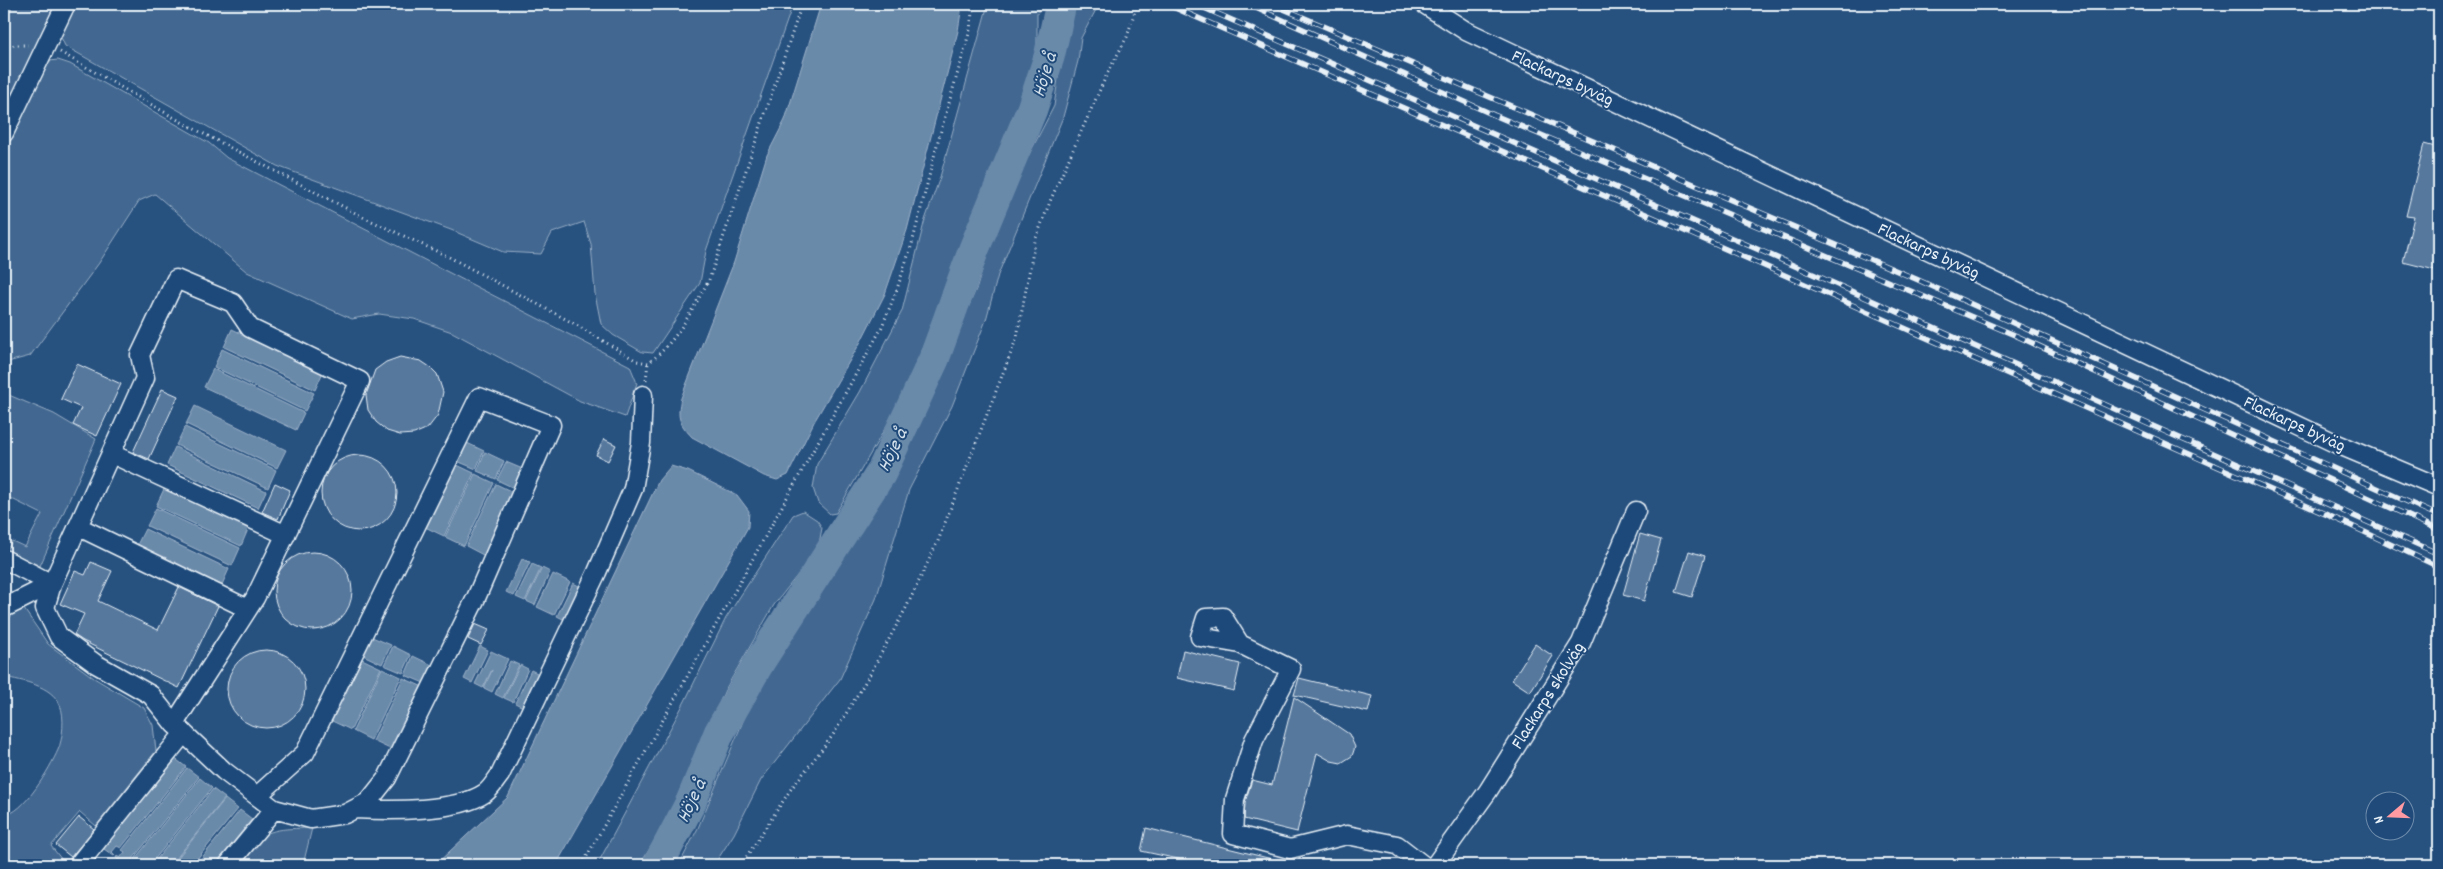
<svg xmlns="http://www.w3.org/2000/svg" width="2443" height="869" font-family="Dekko,sans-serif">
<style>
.green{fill:#436891;stroke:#96acc4}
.water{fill:#6b8aaa;stroke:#9db3c9}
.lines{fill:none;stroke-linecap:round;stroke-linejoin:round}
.river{stroke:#6b8aaa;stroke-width:31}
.building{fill:#57789d;stroke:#e8f1f8}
.minor-casing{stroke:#e8f1f8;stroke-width:21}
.path{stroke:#e8f1f8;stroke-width:3;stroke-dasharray:1 4;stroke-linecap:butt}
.minor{stroke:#1f4a7a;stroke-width:18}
.rail-casing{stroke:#e8f1f8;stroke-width:5.5}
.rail{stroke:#1f4a7a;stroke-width:4;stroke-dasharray:11;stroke-linecap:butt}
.labels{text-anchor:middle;stroke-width:4;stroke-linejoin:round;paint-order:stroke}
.street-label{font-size:18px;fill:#e8f1f8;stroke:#1f4a7a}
.water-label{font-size:19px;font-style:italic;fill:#d5e2ec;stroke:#1f4a7a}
</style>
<rect width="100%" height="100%" fill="#27517f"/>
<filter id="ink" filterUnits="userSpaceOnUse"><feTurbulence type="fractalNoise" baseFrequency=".02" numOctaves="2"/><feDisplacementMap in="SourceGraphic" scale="10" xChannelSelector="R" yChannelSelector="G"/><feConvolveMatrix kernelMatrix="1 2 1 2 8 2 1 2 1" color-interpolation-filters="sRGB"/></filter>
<g filter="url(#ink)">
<path class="green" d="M13,4h42l-51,110v-85z
M74,4h719l-87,247 -6,32 -47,70 -11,-1 -29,-17 -12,-11 -6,-30 -4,-50 -7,-22 -32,11 -11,21 -38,-2 -52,-22 -174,-64 -212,-120 -6,-13z
M988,4h53l-4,10v43l-9,21 -5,27 -27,54 -61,166 -41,88 -58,100 -6,1 -12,-11 -5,-15 4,-24 43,-72 42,-81 22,-88 16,-46z
M1069,4h30l-18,34 -3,23 -15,56 -65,158 -12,45 -34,86 -43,84 -33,109 -36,80 -79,101 -27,54 -20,31h-35l19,-37 62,-147 74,-110 86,-152 57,-132 22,-74 55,-107z
M58,60l12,4 139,79 18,15 403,208 7,17 -12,34 -45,-16 -128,-69 -38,-13 -35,-5 -27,5 -105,-47 -92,-78 -16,7 -40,62 -69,93 -26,7v-211l38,-84 7,-7z
M4,393l50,21 42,25 -56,127 -33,-16 5,-9 13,6 17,-33 -38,-19z
M803,511l14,9 5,8 -4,21 -44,56 -49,85 -58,129 -27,46h-43l88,-164 41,-83 67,-103z
M24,609l24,35 46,34 50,30 9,17 3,26 -60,75 -16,-14 -29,34 15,19h-62v-50c20,-1 46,-47 54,-65 5,-11 7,-34 2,-45 -9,-20 -37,-24 -56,-28v-62z
M312,828l-9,37h-57c-1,-7 2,-11 6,-18 12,-21 39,-18 60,-19z"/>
<path class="water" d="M821,4h138l2,8 -3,19 -51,199 -22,64 -25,49 -46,79 -26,53 -11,5 -13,-4 -72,-39c-14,-15 -15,-20 -11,-39l53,-136 33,-107 18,-35z
M232,329l91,43 -8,18 -91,-43z
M222,349l92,44 -9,18 -91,-44z
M213,369l91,44 -8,17 -92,-43z
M195,406l91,44 -9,18 -91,-44z
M185,427l91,43 -8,18 -92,-43z
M465,442l19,9 -8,18 -19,-8z
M175,447l91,44 -8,17 -91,-43z
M485,452l19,9 -8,18 -19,-8z
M506,462l19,8 -9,19 -19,-9z
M455,464l19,9 -30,63 -19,-9z
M671,466l17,5 49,24 12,16 -1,16 -192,338h-121l73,-68 151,-317z
M475,474l19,9 -30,63 -19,-9z
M496,484l19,9 -30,63 -19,-10z
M165,487l84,40 -8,19 -85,-40z
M156,508l84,40 -8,18 -85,-40z
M145,529l84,40 -8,18 -85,-40z
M522,559l8,3 -16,34 -8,-4z
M532,564l9,4 -16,33 -9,-4z
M542,568l8,4 -15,33 -9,-4z
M553,574l17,8 -16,33 -17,-8z
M573,583l8,4 -16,33 -8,-4z
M372,637l19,8 -9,19 -19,-9z
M393,646l18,9 -8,18 -19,-8z
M480,646l8,4 -16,33 -8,-4z
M491,651l17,8 -16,33 -8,-4 8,-18 -9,18 -8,-4z
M413,656l19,9 -8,18 -19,-8z
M362,659l19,9 -30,62 -19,-9z
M510,661l9,4 -16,33 -8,-4z
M520,665l8,4 -15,33 -9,-4z
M382,668l19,9 -30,63 -18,-9z
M531,670l8,4 -16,33 -8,-4z
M403,678l20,9 -31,63 -19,-9z
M173,757l13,10 -65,81 -4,-2 -5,6 3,3 -1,1 -13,-9z
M187,768l12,9 -71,88h-4l-8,-7 1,-2 3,2 5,-6 -3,-2z
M200,778l12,10 -62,77h-20z
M213,789l12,9 -54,67h-19z
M225,799l13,10 -46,56h-20z
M240,810l12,9 -37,46h-19z"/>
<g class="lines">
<path class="river" d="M658,865l33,-63 28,-69 41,-72 121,-188 53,-114 40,-110 58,-140 17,-52 12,-53"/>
</g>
<path class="building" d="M2424,144l15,4v123l-36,-9 11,-45 -8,-1z
M400,357l21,4 9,6 7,7 6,18 -5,23 -10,13 -14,6 -14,1 -13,-4 -11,-9 -8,-12 -2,-15 9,-25 11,-8z
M77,364l44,20 -24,52 -24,-11 8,-17 -20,-9z
M162,389l16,7 -29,63 -16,-7z
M604,439l12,6 -8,16 -12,-6z
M321 493a38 38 0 1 1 76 0a38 38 0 1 1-76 0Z
M275,483l15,7 -12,29 -16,-7z
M1640,534l21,6 -17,61 -21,-6z
M1689,551l16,5 -13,41 -16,-5z
M274 591a39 39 0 1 1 78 0a39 39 0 1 1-78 0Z
M91,562l21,9 -14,30 60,29 21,-43 39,19 -39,82 -96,-47 -9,-6 10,-21 -24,-10 15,-33 10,4z
M475,624l14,6 -8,15 -13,-6z
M1535,644l18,12 -23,36 -18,-12z
M1183,650l57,14 -6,27 -57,-13z
M227 689a39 39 0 1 1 78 0a39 39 0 1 1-78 0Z
M1299,678l73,18 -4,16 -74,-17z
M1294,697l55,37 6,13 -3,9 -11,7 -10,-2 -14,-8 -20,79 -53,-13 1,-17 7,-22 20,5z
M79,817l15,12 -23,28 -15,-12z
M1146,828l130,32 -1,5h-69l-65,-14z"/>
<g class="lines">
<defs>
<path id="minor" d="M1424,4l42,27 871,413 102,43
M4,133l62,-129
M176,279l57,24 17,25 110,53 -105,217 -81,126 -23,-29 -55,-31 -37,-27 -14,-29 7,-24 93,-206 -5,-23z
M112,454l174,81
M79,527l169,82
M4,559l48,25 -48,24
M1240,644l-17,-27 -17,1 -6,19 40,7 51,25 -37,71 -19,59 -2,35 57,15 57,-14 50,10 26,20
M174,724l50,47 50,38 37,10 34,-5 23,-12 19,-24 89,-180 75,-173 -72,-28 -174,356 -48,43
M355,809c34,2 102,3 130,-16 6,-4 10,-12 15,-18l97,-203 36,-83 8,-46 2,-48
M78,865l106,-132
M228,865l46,-56
M1435,865l53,-74 93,-148 55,-132"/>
</defs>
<use href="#minor" class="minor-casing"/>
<path class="path" d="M4,50l10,-5h14
M60,52l125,72 178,93 86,40 124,66 64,38 11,2c28,-20 44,-53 61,-83l93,-276
M646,380l2,-17
M582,865l299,-536 15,-37 16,-48 26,-103 32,-111 3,-26
M741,865l50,-76 42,-54 37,-61 36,-66 32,-67 79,-204 18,-96 16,-42 56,-125 20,-37 10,-33"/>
<use href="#minor" class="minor"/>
<defs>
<path id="rail" d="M1166,4l587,257 588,260 98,46
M1195,4l562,245 682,305
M1247,4l247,111 523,221 422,194
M1272,4l644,275 523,237"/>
</defs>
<use href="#rail" class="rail-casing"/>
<use href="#rail" class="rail"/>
</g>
</g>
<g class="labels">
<g class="street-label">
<text transform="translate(1563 77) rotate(25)" y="6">Flackarps byväg</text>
<text transform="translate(1929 250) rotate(25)" y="6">Flackarps byväg</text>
<text transform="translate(2295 423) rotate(25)" y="6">Flackarps byväg</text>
<text transform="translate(1547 695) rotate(-58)" y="6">Flackarps skolväg</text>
</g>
<g class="water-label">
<text transform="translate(1043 74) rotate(-73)" y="7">Höje å</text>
<text transform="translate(891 449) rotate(-64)" y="7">Höje å</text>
<text transform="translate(690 800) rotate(-65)" y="7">Höje å</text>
</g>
</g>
<rect width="2443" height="869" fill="none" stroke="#1f4a7a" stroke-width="20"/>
<rect x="10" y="10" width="2423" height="849" fill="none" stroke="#e8f1f8" stroke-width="2" filter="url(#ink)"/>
<g transform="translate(2390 816) rotate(251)"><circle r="24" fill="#1f4a7a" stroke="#6f8dac"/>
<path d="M0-4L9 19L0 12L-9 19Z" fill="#ff9aa2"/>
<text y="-8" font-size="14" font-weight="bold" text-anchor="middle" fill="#e8f1f8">N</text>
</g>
</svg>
